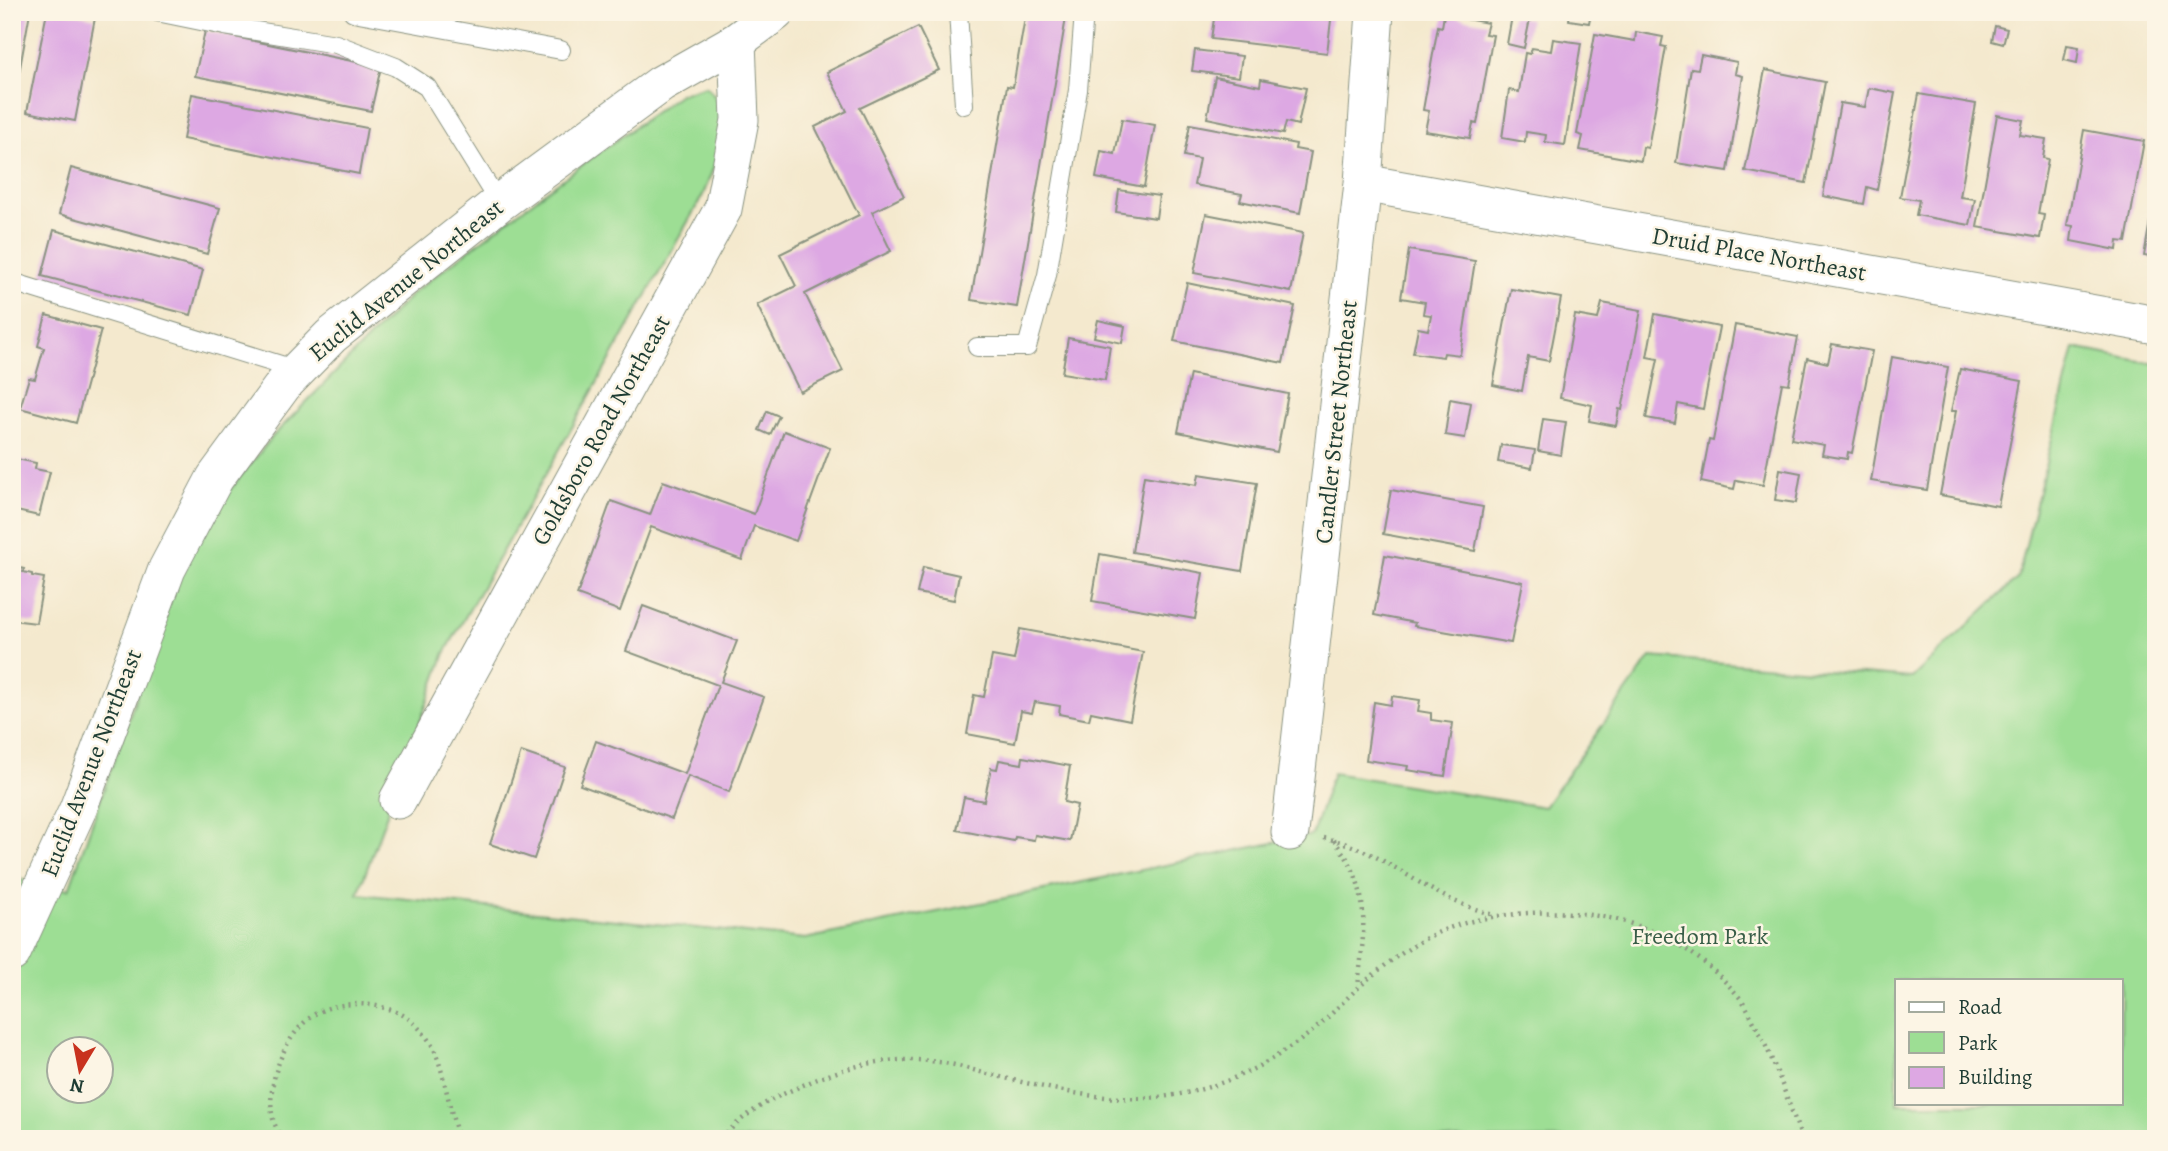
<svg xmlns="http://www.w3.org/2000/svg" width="2168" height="1151" font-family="Alegreya,serif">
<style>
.green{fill:#9dde94;stroke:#5e8e64;stroke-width:2;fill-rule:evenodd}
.building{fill:#dda8e3}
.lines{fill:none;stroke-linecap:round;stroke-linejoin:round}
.service-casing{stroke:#8a9381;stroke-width:20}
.minor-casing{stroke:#8a9381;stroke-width:39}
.path{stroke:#8a9381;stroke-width:4.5;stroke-dasharray:2 5;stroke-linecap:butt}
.service{stroke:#fff;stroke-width:18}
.minor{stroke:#fff;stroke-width:37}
.labels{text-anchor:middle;stroke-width:5;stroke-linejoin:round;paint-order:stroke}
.street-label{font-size:24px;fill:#1f3d34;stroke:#fcf5e5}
.park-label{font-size:24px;fill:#385d47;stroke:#fcf5e5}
</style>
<rect width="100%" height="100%" fill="#fcf5e5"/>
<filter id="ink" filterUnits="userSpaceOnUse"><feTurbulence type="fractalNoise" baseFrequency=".0143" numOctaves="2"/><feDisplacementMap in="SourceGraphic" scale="14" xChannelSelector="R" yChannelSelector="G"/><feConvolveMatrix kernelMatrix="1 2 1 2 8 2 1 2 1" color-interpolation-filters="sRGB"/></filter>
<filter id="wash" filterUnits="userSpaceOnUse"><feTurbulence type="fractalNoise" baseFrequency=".00686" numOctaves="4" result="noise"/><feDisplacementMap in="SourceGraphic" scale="28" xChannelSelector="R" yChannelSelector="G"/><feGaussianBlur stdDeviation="1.57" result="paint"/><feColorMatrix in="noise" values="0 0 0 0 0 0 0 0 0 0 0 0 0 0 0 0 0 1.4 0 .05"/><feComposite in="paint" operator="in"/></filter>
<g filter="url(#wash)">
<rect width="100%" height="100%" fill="#f4e9ce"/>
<path class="green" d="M706,86l16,19 -1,43 -18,47 -258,458 -87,241 447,45 507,-104 21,-62 211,34 107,-150 261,21 106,-100 56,-230 82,16v775h-2144v-261l57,11 123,-352 81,-101 141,-144 131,-100 135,-98zM1897,981h224v123h-224zM60,1050h42v42h-42z"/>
<g id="blocks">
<path class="building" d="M12,12h18l-16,89h-2z
M47,12h17l31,6 -20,103 -48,-9z
M1026,12h41l-50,295 -46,-7 36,-214 6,1z
M1215,12h117l-5,41 -116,-14z
M1570,12h21l-2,11 -20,-3z
M1444,15l44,8 -3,11 8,1 -16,89 -4,-1 -3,15 -45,-7 4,-20 -6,-1 15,-84 4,1z
M1512,16l18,3 -6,29 -17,-4z
M1995,26l12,3 -4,15 -11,-3z
M918,27l21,43 -79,38 44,88 -32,16 19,39 -86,43 38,77 -43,21 -43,-87 39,-19 -16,-32 79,-39 -44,-88 32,-16 -20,-39z
M205,31l176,36 -10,44 -176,-35z
M1636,32l27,5 -2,9 5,1 -18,101 -5,-1 -2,14 -61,-11 3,-14 -6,-2 18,-100 40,7z
M1553,39l28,4 -16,102 -20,-3 1,-7 -20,-3 -1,10 -23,-4 7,-48 10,2 6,-39 5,1 2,-6 19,3z
M2067,45l12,2 -2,16 -13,-3z
M1195,50l47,6 -3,21 -47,-6z
M1701,55l36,7 -2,12 8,2 -15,95 -52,-8 15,-95 7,1z
M1765,70l60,12 -19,101 -61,-12z
M1215,77l45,9 1,-7 45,9 -8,37 -12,-3 -3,12 -76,-16z
M1869,88l26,5 -18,97 -10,-3 -3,17 -41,-8 17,-93 25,4z
M192,94l175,34 -8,46 -176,-35z
M1919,94l57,10 -16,93 15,2 -5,26 -54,-10 3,-15 -19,-3z
M1997,115l26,5 -3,15 26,4 -3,19 5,1 -10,55 6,1 -4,23 -63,-11z
M1122,119l33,6 -11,62 -48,-9 5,-27 14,3z
M1190,124l106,20 -1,5 16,3 -11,61 -60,-12 2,-7 -48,-9 5,-26 -15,-3z
M2084,130l60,11 -18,101 -8,-1 -1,9 -46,-9 2,-15 -6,-1z
M71,168l149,40 -13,46 -148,-40z
M1119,190l40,6 -3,22 -40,-6z
M2154,198h2v60l-12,-2z
M1206,214l97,19 -12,59 -97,-19z
M54,230l149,40 -12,45 -149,-39z
M1409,250l66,11 -15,94 -16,-2 -1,4 -30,-4 5,-25 10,2 3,-15 -8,-1 2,-12 -24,-4z
M1187,283l108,23 -12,57 -109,-22z
M1511,289l50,9 -12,63 -21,-4 -6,34 -29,-6z
M1602,303l39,7 -19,100 -3,-1 -3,17 -27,-5 3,-16 -32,-7 15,-83 23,4z
M1655,314l64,13 -16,82 -25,-5 -3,19 -29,-5 12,-59 -11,-2z
M46,315l55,15 -25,93 -56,-15 9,-30 6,1 9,-31 -6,-2z
M1098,320l27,6 -3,17 -28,-6z
M1735,325l63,12 -9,47 -7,-1 -19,102 -27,-5 -2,9 -33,-7 8,-42 4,1z
M1068,338l42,8 -5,34 -43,-7z
M1832,344l40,7 -20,102 -4,-1 -1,7 -25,-4 2,-10 -33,-6 16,-81 21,5z
M1892,357l56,10 -21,123 -56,-9z
M1960,369l62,12 -24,125 -58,-11 16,-84h-5z
M1190,374l98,20 -11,58 -99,-20z
M1450,399l21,4 -6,35 -20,-3z
M767,411l12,5 -9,19 -11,-5z
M1543,419l23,3 -5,33 -23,-4z
M784,431l46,17 -34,93 -42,-15 -12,34 -91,-33 -31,84 -43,-16 34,-94 39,14 13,-34 91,33z
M1501,445l34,5 -3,18 -34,-6z
M12,458l24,5 -1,6 15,3 -11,44 -27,-6z
M1780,469l21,4 -5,30 -21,-3z
M1199,474l58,9 -15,88 -110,-19 12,-76 53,9z
M1391,490l92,17 -8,44 -92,-17z
M1100,554l103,19 -8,46 -103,-18z
M1385,555l138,27 -12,61 -97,-17 1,-3 -41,-8z
M12,566l12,3 -1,3 9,2v2l12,2 -8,45 -24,-3z
M923,567l36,8 -5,25 -37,-7z
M643,606l94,35 -16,41 43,15 -35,95 -41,-16 -16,43 -92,-34 16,-44 89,33 33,-89 -92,-34z
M1020,629l123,23 -13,68 -39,-8 -2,8 -30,-6 1,-8 -25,-4 -3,11 -11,-2 -6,32 -48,-9 7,-39 10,2 8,-41 22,4z
M1392,696l28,4 -2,11 13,2v7l22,3 -8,53 -38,-6 1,-4 -42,-6 8,-58 17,3z
M521,752l44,15 -31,92 -44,-15z
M1023,757l47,9 -6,36 13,3 -7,36 -35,-6 -1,5 -19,-3 -1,4 -57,-11 7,-33 20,4 7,-33 6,1 2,-9 23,4z"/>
</g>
</g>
<g filter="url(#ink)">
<use href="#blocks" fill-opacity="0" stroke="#8a9381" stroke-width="2"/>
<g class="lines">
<defs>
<path id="service" d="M157,12l68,14 111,18 60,23 31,20 72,116
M353,12l208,38
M958,12l6,93
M12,282l285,88
M977,347h50l20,-72 31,-185 6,-78"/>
<path id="minor" d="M1363,183l793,142
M398,800l325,-591 17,-89 -3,-79
M1290,832l73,-649 12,-171
M12,953l66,-144 89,-240 48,-91 69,-94 47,-48 168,-133 162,-119 76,-43 39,-29"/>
</defs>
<use href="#service" class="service-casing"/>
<use href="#minor" class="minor-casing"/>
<path class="path" d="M1324,838c45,8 79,37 118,57 16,9 34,14 51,20
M1334,840c6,9 14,18 18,28 18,38 10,79 6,119
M282,1139c-3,-6 -7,-13 -9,-20 -8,-35 12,-86 42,-105 23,-14 61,-12 84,-1 14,6 27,22 34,34 9,17 17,63 23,83l4,9
M722,1139c21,-26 49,-40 79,-53 45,-20 87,-31 137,-24 17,2 34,8 50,12 56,13 112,29 171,23 55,-5 107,-30 151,-64 17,-13 31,-30 47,-44 17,-16 37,-31 56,-43 30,-20 68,-29 103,-32 90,-8 164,13 224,84 7,8 11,19 16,28 19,36 32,75 46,113"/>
<use href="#service" class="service"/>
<use href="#minor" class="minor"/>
</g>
</g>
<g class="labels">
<g class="street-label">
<text transform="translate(1759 254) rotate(10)" y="8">Druid Place Northeast</text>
<text transform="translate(406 280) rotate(-39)" y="8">Euclid Avenue Northeast</text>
<text transform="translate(1336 422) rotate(-84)" y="8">Candler Street Northeast</text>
<text transform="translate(601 430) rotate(-61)" y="8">Goldsboro Road Northeast</text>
<text transform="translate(91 763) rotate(-69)" y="8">Euclid Avenue Northeast</text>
</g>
<g class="park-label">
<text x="1700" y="944">Freedom Park</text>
</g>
</g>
<rect width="2168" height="1151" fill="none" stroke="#fcf5e5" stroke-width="42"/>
<rect x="1895" y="979" width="228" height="126" fill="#fcf5e5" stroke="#a4ab9e" stroke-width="2"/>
<rect x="1909" y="1002" width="35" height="10" fill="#ffffff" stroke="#a4ab9e" stroke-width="2"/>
<text x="1958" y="1014" font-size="21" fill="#1f3d34">Road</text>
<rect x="1909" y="1032" width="35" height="21" fill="#9dde94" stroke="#a4ab9e" stroke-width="2"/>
<text x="1958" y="1050" font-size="21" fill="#1f3d34">Park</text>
<rect x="1909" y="1067" width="35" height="21" fill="#dda8e3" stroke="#a4ab9e" stroke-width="2"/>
<text x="1958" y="1084" font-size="21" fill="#1f3d34">Building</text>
<g transform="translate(80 1070) rotate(190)"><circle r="33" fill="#fcf5e5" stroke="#a4ab9e" stroke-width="2"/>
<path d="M0-5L12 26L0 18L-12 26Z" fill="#c8321e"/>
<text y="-10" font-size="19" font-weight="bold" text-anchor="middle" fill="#1f3d34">N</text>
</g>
</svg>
